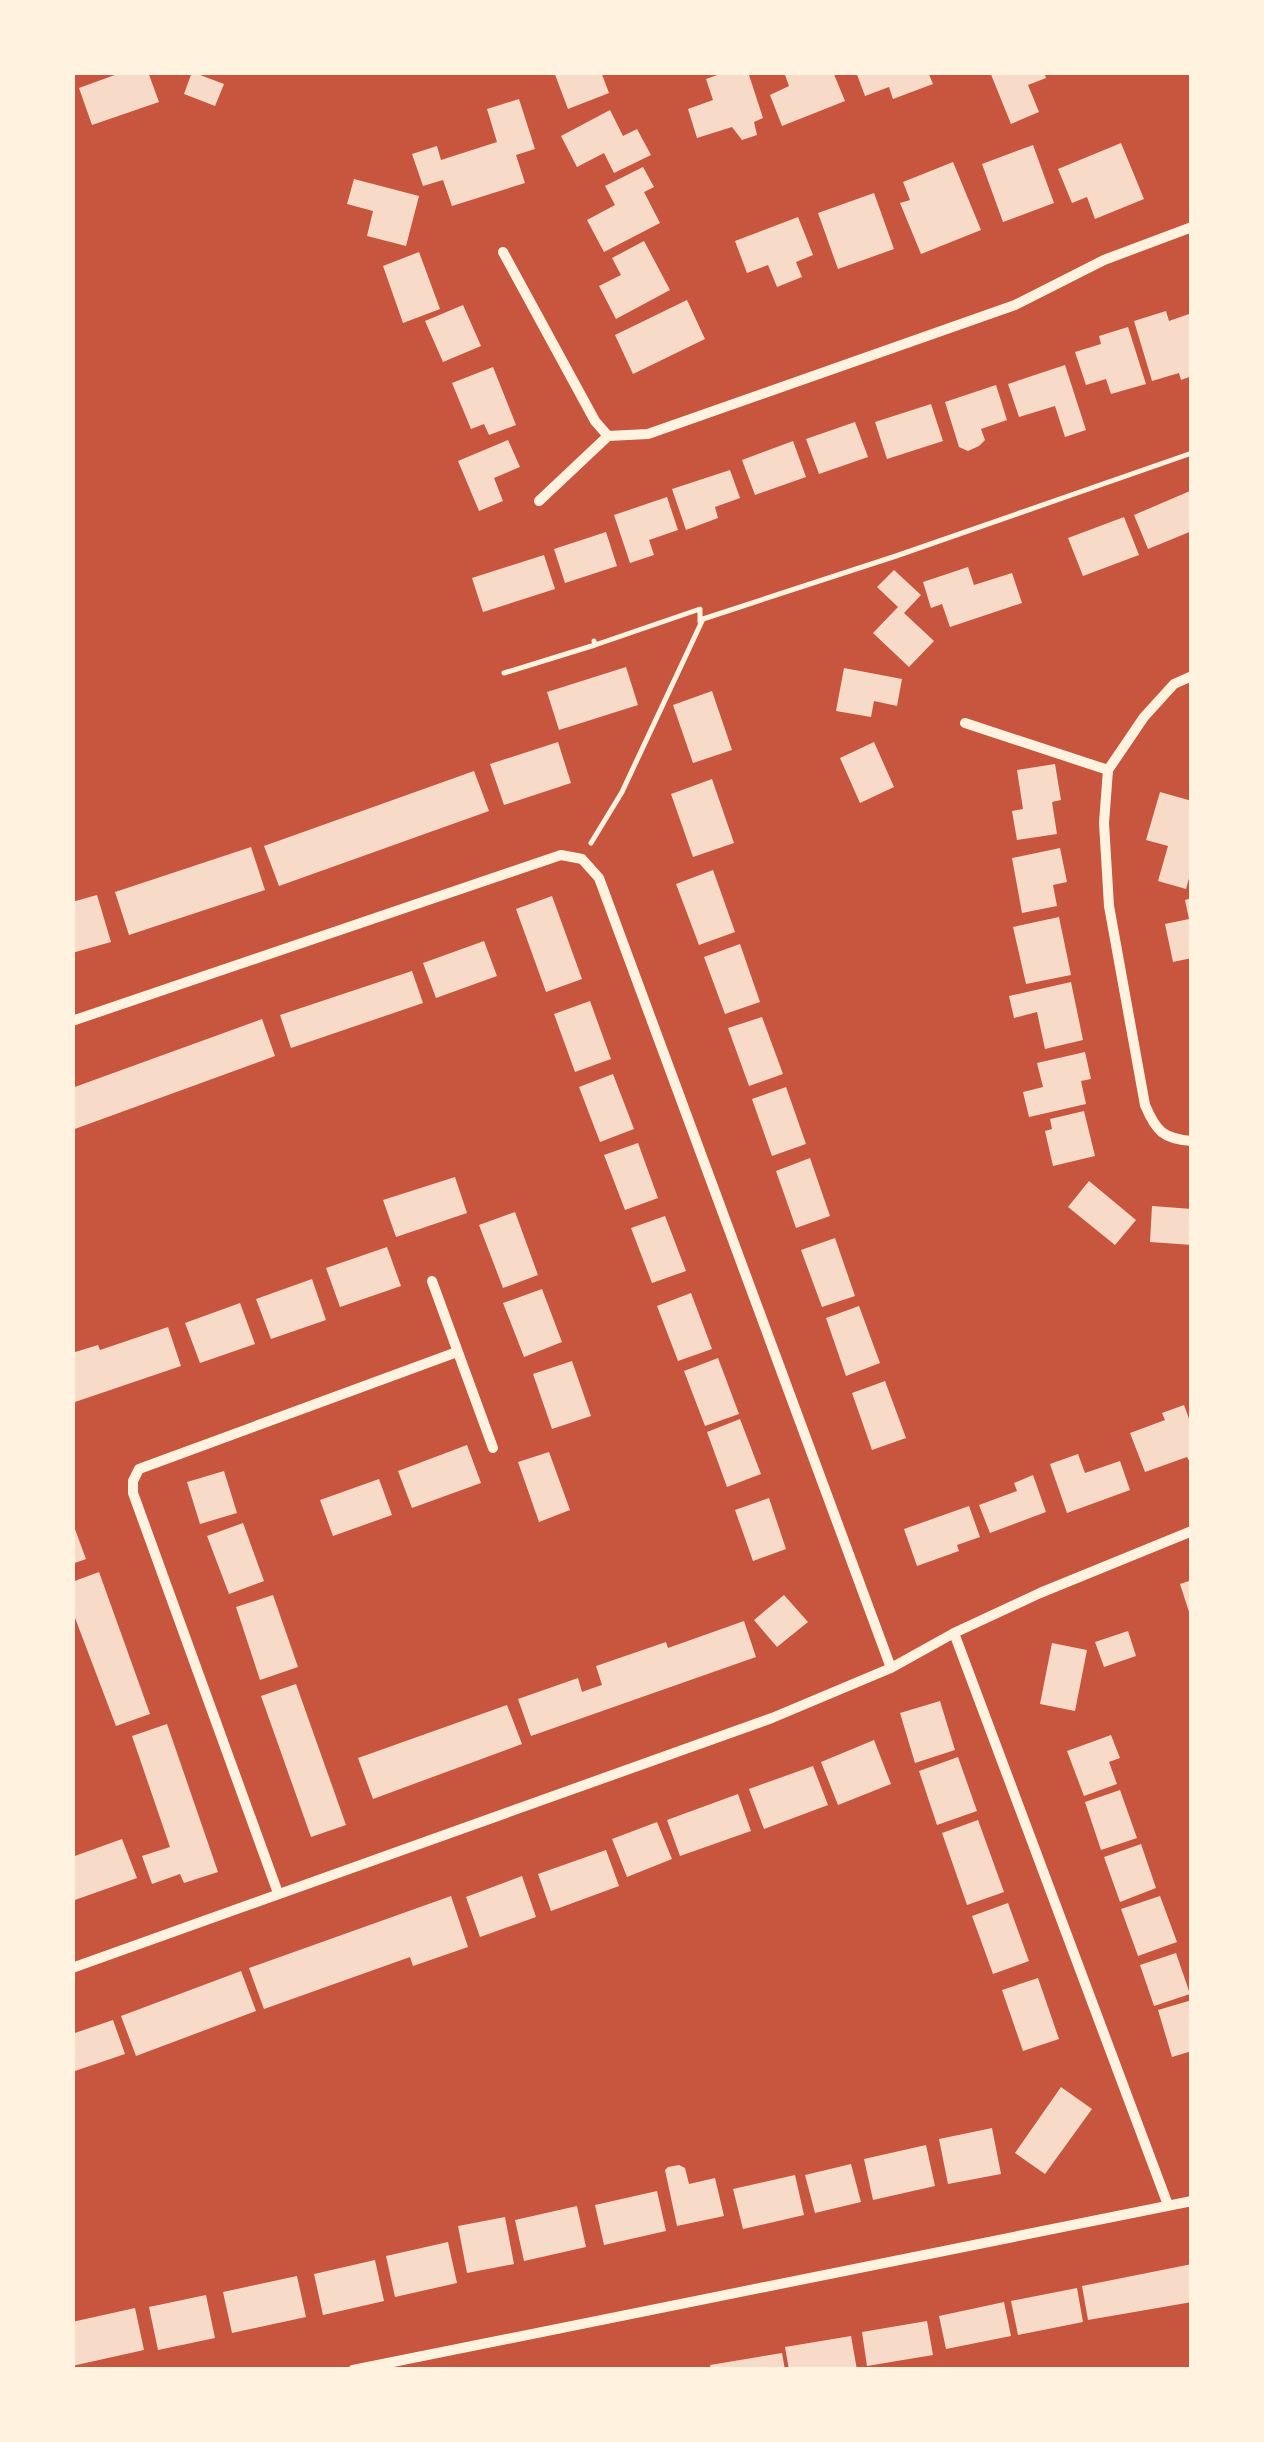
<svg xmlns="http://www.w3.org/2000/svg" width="1264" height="2442" font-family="Mulish,sans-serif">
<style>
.building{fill:#f7dbc8}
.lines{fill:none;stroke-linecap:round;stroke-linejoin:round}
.path{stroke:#fff3e0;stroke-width:5}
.minor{stroke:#fff3e0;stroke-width:10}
</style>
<rect width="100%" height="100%" fill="#c8553d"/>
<path class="building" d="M123,72h25l11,30 -67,23 -13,-37z
M192,72l32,12 -9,22 -31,-12z
M554,72h47l8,21 -41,16z
M726,72h22l15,46 -9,4 3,13 -15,5 -10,-13 -35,11 -9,-29 25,-9 -7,-21z
M784,72h49l12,29 -63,25 -12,-31 19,-9z
M856,72h72l5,12 -40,15 -4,-12 -24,9z
M990,72h54l2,6 -18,7 11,27 -28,12z
M519,99l16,50 -19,6 9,28 -73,23 -9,-26 -20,6 -11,-32 25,-8 4,14 56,-18 -10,-33z
M610,110l13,26 14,-7 14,26 -37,18 -10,-20 -27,14 -16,-31z
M1121,143l23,56 -49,20 -8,-22 -15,6 -14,-34z
M1033,145l21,58 -51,19 -21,-58z
M953,162l28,68 -60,24 -21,-51 10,-3 -7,-18z
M643,167l11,20 -10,5 16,31 -56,29 -17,-32 28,-15 -10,-19z
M354,179l65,17 -13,50 -39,-10 6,-25 -26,-7z
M874,193l20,56 -56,20 -20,-56z
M798,217l15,38 -17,7 6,15 -25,10 -9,-22 -21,8 -12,-32z
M644,241l26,49 -54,29 -17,-33 22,-11 -9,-17z
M419,252l21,57 -37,14 -20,-57z
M687,300l18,39 -72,35 -18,-39z
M463,305l18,41 -38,16 -18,-41z
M1166,311l3,10 23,-8v63l-11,4 -2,-7 -27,8 -18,-60z
M1128,327l18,57 -35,10 -5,-15 -20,6 -11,-33 26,-8 -2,-8z
M1065,365l21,65 -21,7 -10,-31 -36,11 -11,-33z
M493,367l23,58 -27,10 -5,-11 -13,5 -19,-46z
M996,385l11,35 -26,9 4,11 -6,6 -11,5 -9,-4 -14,-45z
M931,404l12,37 -56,18 -12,-37z
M855,422l13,35 -49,17 -13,-35z
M508,440l12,27 -26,11 9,23 -24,10 -21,-50z
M793,441l13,36 -51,18 -13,-35z
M730,470l10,28 -25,9 3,11 -32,12 -14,-41z
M1190,491l2,40 -44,18 -14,-34z
M667,497l11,33 -29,10 5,15 -24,8 -16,-48z
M1124,517l15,38 -56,21 -15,-38z
M606,532l11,34 -52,17 -11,-34z
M544,555l11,34 -72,23 -11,-34z
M968,567l6,18 38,-12 10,30 -72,24 -8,-23 -11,4 -8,-26z
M894,570l27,25 -17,18 30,28 -25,26 -36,-34 25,-26 -21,-20z
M626,667l12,38 -79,25 -12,-38z
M844,668l58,11 -5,27 -23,-5 -3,16 -35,-6z
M712,691l20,59 -39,13 -20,-58z
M558,742l13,41 -67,22 -14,-41z
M874,742l20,45 -34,16 -20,-45z
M1055,764l6,36 -9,2 5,32 -40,6 -5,-29 11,-2 -6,-39z
M474,771l15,40 -210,75 -15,-40z
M712,779l22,64 -41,14 -22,-63z
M1160,792l32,9 -2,12 2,1v54l-6,21 -28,-8 10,-35 -22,-6z
M251,847l14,43 -136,45 -14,-43z
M1060,848l7,34 -14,3 4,21 -35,7 -10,-55z
M713,870l22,62 -36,13 -23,-61z
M97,895l14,47 -39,11v-51z
M552,896l30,83 -36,13 -30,-83z
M1192,898v60l-19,4 -8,-38 24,-5 -4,-19z
M1059,917l12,58 -45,9 -13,-57z
M484,941l13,35 -61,22 -13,-35z
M740,944l20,58 -35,12 -21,-57z
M412,971l11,32 -132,45 -11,-33z
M1071,982l12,58 -38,9 -8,-37 -23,6 -5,-22z
M590,1001l21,58 -36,13 -21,-58z
M762,1017l21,57 -34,12 -21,-58z
M262,1019l13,37 -203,74v-42z
M1085,1052l6,27 -10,2 5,23 -57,13 -6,-25 20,-5 -6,-24z
M613,1074l21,55 -34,13 -21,-55z
M786,1087l20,57 -34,12 -20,-57z
M1084,1111l11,45 -42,10 -8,-35 7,-2 -2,-10z
M638,1143l20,55 -33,12 -21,-55z
M810,1158l20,58 -34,12 -20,-57z
M455,1177l12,36 -71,24 -13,-37z
M1089,1181l47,39 -21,25 -47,-38z
M1152,1206l40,3v36l-42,-3z
M515,1212l23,63 -35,13 -24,-63z
M665,1216l21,55 -34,12 -21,-55z
M835,1238l20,58 -33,11 -21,-57z
M387,1247l14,39 -61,21 -14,-39z
M312,1279l14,41 -55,19 -15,-40z
M542,1289l20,53 -38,15 -21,-54z
M691,1293l21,56 -34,12 -21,-55z
M240,1303l15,41 -55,19 -15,-40z
M859,1306l21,57 -34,13 -20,-58z
M168,1327l13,39 -109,37v-50l26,-8 2,5z
M718,1358l21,56 -34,12 -21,-55z
M572,1361l19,55 -39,13 -19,-55z
M885,1381l21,57 -34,12 -20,-57z
M1184,1405l8,22v39l-5,-9 -42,15 -15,-39 35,-13 -3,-7z
M740,1419l21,55 -34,13 -20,-55z
M467,1445l14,38 -69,25 -14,-37z
M549,1452l21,58 -31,12 -21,-60z
M1078,1454l7,19 35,-12 10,29 -63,23 -17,-49z
M224,1471l13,42 -37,11 -13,-42z
M1033,1475l13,37 -56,21 -11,-28 38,-14 -3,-8z
M379,1479l13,36 -59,21 -13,-36z
M769,1498l17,51 -33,12 -18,-51z
M969,1506l11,31 -23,8 2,6 -42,15 -13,-37z
M72,1521l14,38 -14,5z
M243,1523l21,58 -35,13 -22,-58z
M99,1572l51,142 -34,12 -44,-116v-28z
M1192,1580v38h-1l-11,-34z
M273,1595l25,72 -38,13 -24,-73z
M784,1595l24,27 -31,25 -23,-27z
M744,1621l12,36 -225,79 -13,-37 60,-21 4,14 8,-3 12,-4 -6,-19 70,-24 2,6z
M1128,1631l8,25 -32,11 -9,-25z
M1052,1643l35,7 -12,61 -35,-7z
M296,1684l50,141 -35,12 -50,-141z
M940,1701l15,49 -40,13 -15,-50z
M507,1705l15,39 -149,55 -15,-41z
M167,1724l51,148 -34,11 -4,-9 -28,10 -10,-28 28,-9 -38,-111z
M1111,1735l9,23 -11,4 8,22 -33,12 -17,-45z
M874,1740l17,44 -53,21 -17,-43z
M958,1757l19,54 -40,14 -18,-54z
M813,1766l15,39 -64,24 -15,-40z
M1120,1790l17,48 -36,12 -16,-48z
M738,1794l13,37 -71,25 -13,-36z
M978,1820l26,72 -37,13 -25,-72z
M657,1822l15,37 -45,18 -15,-38z
M122,1839l15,39 -65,23v-44z
M1141,1844l15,44 -36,14 -16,-45z
M606,1850l13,36 -68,25 -13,-37z
M522,1876l14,41 -56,20 -14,-40z
M451,1896l17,51 -55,19 -3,-9 -146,52 -15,-41z
M1160,1896l17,46 -39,14 -17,-47z
M1008,1903l21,58 -36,13 -21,-58z
M1176,1953l14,41 -36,12 -14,-41z
M241,1971l15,40 -120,45 -15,-40z
M1038,1978l21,61 -36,12 -21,-61z
M1192,2000v51l-20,6 -14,-47z
M113,2020l12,34 -53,18v-38z
M1061,2087l31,22 -47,65 -30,-21z
M992,2128l9,46 -53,10 -9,-45z
M926,2145l9,41 -62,14 -9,-41z
M851,2164l10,38 -46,11 -10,-38z
M679,2165l6,3 4,16 26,-6 9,38 -47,10 -12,-56 3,-3z
M795,2175l9,40 -61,14 -10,-40z
M657,2191l9,40 -62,14 -9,-40z
M577,2206l9,41 -62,14 -9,-41z
M505,2217l9,47 -47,9 -9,-47z
M448,2242l9,41 -62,14 -9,-41z
M375,2260l9,41 -61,14 -9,-41z
M1192,2264v38l-104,18 -6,-34z
M297,2276l9,41 -74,16 -9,-41z
M1077,2288l6,34 -65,13 -7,-34z
M206,2295l9,43 -57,12 -9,-43z
M1004,2302l7,34 -65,13 -7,-33z
M135,2308l9,42 -72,16v-44z
M927,2321l6,34 -66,11 -5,-34z
M851,2336l6,34h-68l-4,-23z
M782,2353l3,17h-74l-1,-5z"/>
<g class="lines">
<path class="path" d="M595,645l105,-36v13
M504,673l91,-28 -1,-4
M591,843l31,-51 81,-173 193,-63 296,-103"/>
<path class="minor" d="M503,252l92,169 13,15
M539,501l69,-65 40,-2 367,-129 89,-45 88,-33
M1192,676l-18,8 -30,33 -36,53 -4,53 5,83 36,199c11,26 18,34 47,36
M965,723l143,47
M72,1021l489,-166 21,4 17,19 292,790
M432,1281l61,167
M954,1633l214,572
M278,1893l-145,-400v-12l6,-12 318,-117
M72,1968l700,-250 119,-50 63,-35 86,-40 152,-62
M353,2370l839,-169"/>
</g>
<rect width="1264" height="2442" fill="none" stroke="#fff3e0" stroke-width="150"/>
</svg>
